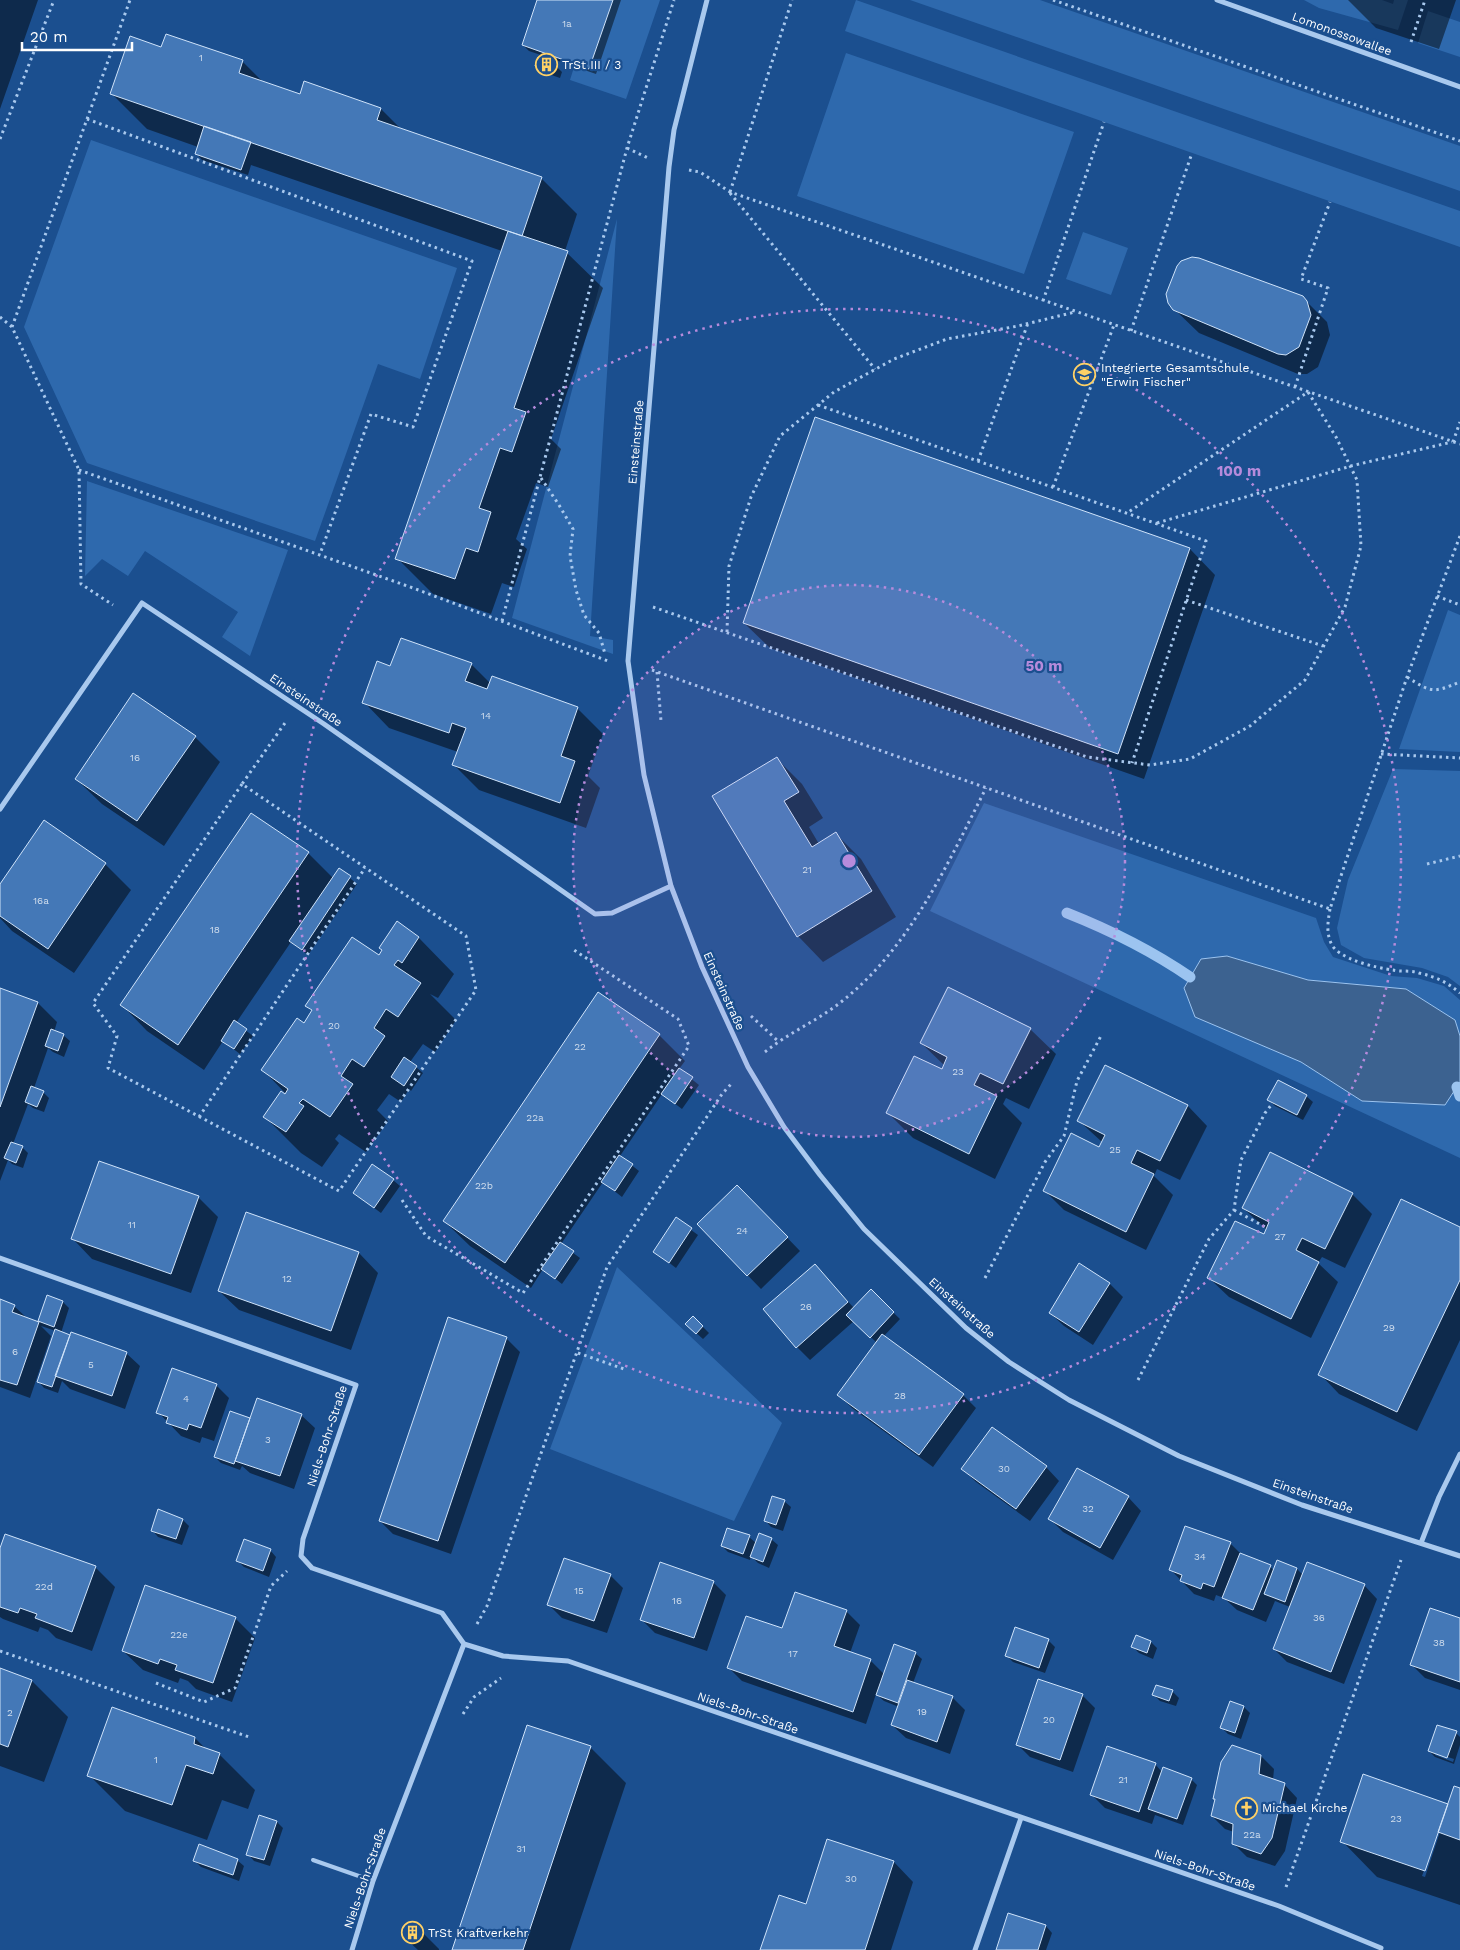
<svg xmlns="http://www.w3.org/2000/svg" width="1460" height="1950" font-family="'Work Sans',sans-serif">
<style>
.green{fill:#2e69ad}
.water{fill:#3c6290;stroke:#9cc4f0}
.shadow{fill:#0007;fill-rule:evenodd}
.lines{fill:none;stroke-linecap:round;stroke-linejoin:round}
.stream{stroke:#9cc4f0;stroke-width:11}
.building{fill:#4478b7;stroke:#cfe3fa}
.path{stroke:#a9c9ee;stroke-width:3;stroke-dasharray:2.5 4;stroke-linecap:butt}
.service{stroke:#a9c9ee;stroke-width:4}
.minor{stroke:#a9c9ee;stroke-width:5}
.ring{fill:none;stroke:#b68bdc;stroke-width:2.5;stroke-dasharray:2.5 5}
.labels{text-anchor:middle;stroke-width:4.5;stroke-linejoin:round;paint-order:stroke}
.number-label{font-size:10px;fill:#d0dded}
.street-label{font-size:12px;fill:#fff;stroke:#1b4f8f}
.poi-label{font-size:12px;fill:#fff;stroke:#1b4f8f;text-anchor:start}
.centre{fill:#b68bdc;stroke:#1b4f8f;stroke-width:2.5}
.ring-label{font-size:15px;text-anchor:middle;font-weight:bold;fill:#b68bdc;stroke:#1b4f8f;stroke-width:4.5;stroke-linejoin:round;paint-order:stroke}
</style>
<rect width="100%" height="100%" fill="#1b4f8f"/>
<path class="green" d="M613,0h47l-34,99 -56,-19 5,-16 14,5z
M856,0l604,211v36l-615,-216z
M910,0h130l420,146v45z
M1304,0h78l11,4 1,-4h14l-10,30 -79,-22z
M1428,11l32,11v35l-42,-14z
M846,53l228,79 -50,142 -227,-78z
M91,140l366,128 -37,111 -42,-15 -63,177 -228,-78 -63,-136z
M617,219l-27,417 23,4v14l-101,-36z
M1083,232l45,16 -17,47 -45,-16z
M87,481l201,69 -38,106 -28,-19 16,-25 -93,-61 -17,25 -26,-17 -17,17z
M1448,610l12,5v137l-61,-3z
M1393,769l67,2v215l-12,-9 -26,-9 -58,-10 -23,-13 -4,-17 11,-48z
M984,803l332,115 8,24 9,15 58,19 26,2 27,8 16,14v36l-5,-16 -49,-31 -98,-9 -81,-24 -26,3 -17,28 11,29 106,46 61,39 83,4 15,-23v76l-530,-247z
M617,1267l165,156 -48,98 -184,-72z"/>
<path class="water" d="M1227,956l81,24 98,9 49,31 5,16v46l-15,23 -83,-4 -61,-39 -106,-45 -11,-29 17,-29z"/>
<path class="shadow" d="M0,0h38l-38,109z
M539,0h82l-25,74 -67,-23 -6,-6z
M1348,0h108l-17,49 -63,-21z
M162,48l80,13 22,22 36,13 81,13 21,21 139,48 36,36 -12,37 38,37 -52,151 10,10 -13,38 -12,-4 -20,56 11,10 -13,38 -12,-4 -11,31 -58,-20 -36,-36 105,-307 -251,-86 -3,10 -46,-15 -6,-7 2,-6 -51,-18 -35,-35z
M537,65l19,1 6,6 -2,6 -17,-6z
M1302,297l25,25 3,13 -12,32 -11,7h-9l-99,-41 -28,-27z
M1190,549l25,26 -71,204 -374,-131 -26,-25z
M471,664l20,20 86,24 26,26 -15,42 12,12 -14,40 -107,-38 -25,-25 4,-13 -69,-24 -25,-26 27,-34z
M195,737l25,25 -56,84 -62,-42 -26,-25z
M777,759l25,25 21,34 -14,9 10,17 16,-11 26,26 35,58 -73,45 -25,-26z
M251,815l57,38 25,25 6,-9 18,15 -49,71 -17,-13 -55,81 17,13 -13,18 -17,-13 -19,29 -57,-39 -25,-26z
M44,822l61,42 26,26 -57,83 -62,-42 -12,-13v-32z
M397,923l22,15 35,36 -16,24 -8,-4 26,26 -21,32 -12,-8 -13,18 13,11 -12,18 -2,-2 -8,13 -12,-8 -12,16 11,11 -22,31 -27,-18 -4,5 4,4 -17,24 -21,-14 -36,-36 22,-22 -24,-25 41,-46 9,-12 -6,-6 72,-49z
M0,989l38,14 19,19 -3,10 9,3 7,6 -6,16 -11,-5 -5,-4 -14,40 9,4 6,6 -5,14 -11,-4 -5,-4 -15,40 9,3 6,6 -5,15 -11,-4 -4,-4 -8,21z
M1030,1029l26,25 -27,55 -23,-11 -3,6 19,19 -27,56 -82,-41 -25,-25 54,-42 3,-5 -24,-23z
M659,1035l26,26 -6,8 20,16 -17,24 -20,-15 -42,62 19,15 -17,26 -19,-15 -42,62 19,14 -18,26 -19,-15 -12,19 -61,-42 -26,-25z
M1106,1066l82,40 19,20 -27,54 -23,-11 -3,7 19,19 -27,55 -82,-40 -20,-20 55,-42 3,-6 -24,-22z
M1306,1096l7,6 -10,18 -28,-14 -6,-6z
M393,1180l7,6 -19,27 -27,-20z
M1352,1194l20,20 -27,54 -23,-11 -4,6 20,19 -27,56 -82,-41 -20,-19 55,-42 3,-6 -24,-22z
M198,1197l20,20 -27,76 -99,-34 -19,-20z
M751,1200l49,51 -39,38 -63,-65z
M676,1219l22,16 -22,33 -21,-16z
M1460,1228v112l-43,91 -78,-37 -19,-20z
M359,1253l19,20 -27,77 -112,-40 -20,-19z
M815,1266l39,42 17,-17 29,28 -17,18 80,58 13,13 -43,59 -81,-59 -13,-13 38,-52 -23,-22 -44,39 -13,-13z
M1110,1284l13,13 -30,48 -29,-19 -14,-13z
M48,1297l15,5 6,6 -8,25 65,20 14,13 -15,43 -55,-20 -8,-8 -4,12 -14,-5 -6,-7 18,-50 -15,-5 10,10 -21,62 -30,-11v-83l14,2 14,13 11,4z
M693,1317l16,16 -6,6 -17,-15z
M506,1338l14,14 -69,202 -58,-20 -13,-13z
M216,1385l13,13 -15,43 -12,-4 -2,6 -19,-7 -23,-24z
M301,1415l14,13 -21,61 -44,-16 -8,-7 -2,4 -19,-7 -6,-6 27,-19z
M993,1428l53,39 13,14 -29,40 -54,-39 -13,-13z
M1128,1497l13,14 -28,49 -50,-28 -13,-13z
M784,1501l7,6 -8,24 -12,-4 -6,-7z
M183,1520l6,6 -7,19 -24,-8 -6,-7z
M749,1537l7,6 15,-4 7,6 -9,23 -11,-5 -7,-7 -1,4 -22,-8 -6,-6z
M1230,1543l12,12 28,11 4,5 23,-2 6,6 61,10 13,14 -33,85 -57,-22 -13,-13 16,-42 -15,-6 -9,21 -29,-12 -13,-12 -8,-3 -2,6 -20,-7 -23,-24z
M270,1550l6,7 -7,20 -25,-10 -6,-6z
M0,1551l95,16 20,20 -23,64 -36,-13 -8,-8 -8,-3 -2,5 -35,-13 -3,-2z
M610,1575l13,13 -16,45 -45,-15 -13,-13z
M713,1582l13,13 -19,56 -52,-18 -13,-13z
M846,1611l14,14 -10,28 20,7 14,14 31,-21 7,6 -9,24 39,14 13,13 -15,44 -44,-16 -14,-13 7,-18 -15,-6 -8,-7 -10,30 -124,-43 -13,-13 54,-38z
M235,1618l20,20 -23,64 -36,-13 -8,-8 -8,-3 -2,5 -35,-13 -20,-19z
M1460,1620v70l-35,-12 -13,-13z
M1048,1640l7,7 -10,26 -32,-11 -6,-6z
M1151,1642l6,6 -4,11 -14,-6 -6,-6z
M0,1669l32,12 36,36 -24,65 -44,-16z
M1172,1691l7,7 -3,8 -16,-5 -6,-6z
M1082,1695l13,13 -22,64 -43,-15 -13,-13z
M1244,1707l6,6 -9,26 -13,-5 -6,-6z
M1456,1733l4,4v8l-6,19 -19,-7 -6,-6zM1435,1753l19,6 -1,3 -18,-7z
M195,1738l11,11 13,5 36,36 -7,19 -26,-9 -15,40 -82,-29 -36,-36z
M590,1747l36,36 -56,167h-117z
M1261,1756l13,13 -1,11 11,4 13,14 -12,53 -10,15 -28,-9 -14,-14 1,-11 -9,-3 -13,-13 4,-16 -2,-2z
M1155,1764l7,8 29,7 6,6 -14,40 -28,-10 -3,9 -47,-16 -13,-13z
M1460,1789v116l-83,-28 -35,-36 107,-36zM1438,1830l2,2 -15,45 -3,-1z
M260,1816l17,6 6,6 -13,38 -16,-5 -6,-7z
M237,1860l7,6 -5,15 -38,-14 -6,-6z
M894,1862l19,20 -22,68h-129l44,-44z
M1009,1914l37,12 6,7 -6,17h-49z
M419,1929l20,20v1h-21l-12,-11z"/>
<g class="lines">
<path class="stream" d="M1067,913c43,17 85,38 123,64
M1457,1087l3,9"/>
</g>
<path class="building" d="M537,0h76l-24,69 -67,-24z
M166,34l77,26 -4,13 61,21 4,-13 77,27 -4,12 165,57 -20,59 -412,-142 20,-58 31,11z
M538,57l19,7 -3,8 -19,-6z
M204,126l47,16 -10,28 -46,-16z
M508,231l60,20 -54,157 12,4 -14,40 -12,-4 -21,60 12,4 -13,40 -12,-4 -11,31 -60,-20z
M1192,257l7,1 104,38 4,5 4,14 -12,32 -13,8 -8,-1 -105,-44 -5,-7 -2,-9 11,-28 4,-5z
M815,417l375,131 -72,206 -375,-131z
M401,638l71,25 -7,18 22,8 5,-13 86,31 -17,49 14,5 -15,42 -108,-38 14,-37 -14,-5 -3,10 -87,-30 15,-42 13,5z
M133,693l63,43 -59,85 -62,-42z
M777,757l22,35 -15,9 28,46 24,-15 36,59 -75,46 -85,-141z
M251,813l58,39 -131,193 -58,-40z
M44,820l62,43 -58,86 -48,-33v-32z
M339,868l12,8 -49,74 -13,-9z
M397,921l22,16 -17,26 -4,-3 -4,5 27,18 -23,34 -12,-8 -12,19 11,8 -21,31 -12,-8 -11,17 12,8 -23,33 -27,-18 -4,4 5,3 -18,26 -23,-15 18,-26 4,3 3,-5 -27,-19 36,-52 7,5 8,-13 -7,-4 47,-69 27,18 3,-5 -3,-2z
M948,987l83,41 -28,56 -23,-11 -6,12 23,11 -28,58 -83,-41 28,-57 28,13 5,-12 -27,-14z
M0,988l38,14 -38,105z
M598,992l62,42 -155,229 -62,-42z
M234,1020l13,9 -13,20 -13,-8z
M51,1029l13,5 -6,17 -13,-5z
M404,1057l13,9 -13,20 -13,-9z
M1105,1065l83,40 -28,56 -23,-11 -6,13 23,11 -28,58 -83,-41 28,-58 28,14 6,-12 -28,-14z
M679,1068l14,9 -18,27 -14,-10z
M1278,1080l29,15 -10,20 -30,-15z
M31,1086l13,5 -7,16 -12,-5z
M11,1142l12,4 -7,17 -12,-5z
M1270,1152l83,41 -28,56 -23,-11 -6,12 23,12 -28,57 -84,-41 28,-57 29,13 5,-12 -27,-14z
M619,1155l14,9 -18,27 -14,-9z
M99,1161l100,35 -28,78 -100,-35z
M372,1164l22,15 -20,29 -21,-15z
M737,1185l51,52 -41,39 -50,-52z
M1401,1199l59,28v53l-63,132 -79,-37z
M246,1212l113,40 -28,79 -113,-40z
M676,1217l16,11 -23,35 -16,-11z
M560,1242l14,9 -19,28 -14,-10z
M1079,1263l31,20 -31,49 -30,-19z
M815,1264l33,38 -52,46 -33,-39z
M871,1289l23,23 -24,26 -24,-23z
M47,1295l16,6 -9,26 -16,-6z
M0,1299l15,6 -3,7 27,10 -22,63 -17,-5z
M693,1316l10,10 -7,8 -11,-10z
M448,1317l59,20 -69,204 -59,-20z
M55,1329l15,6 -18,52 -15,-5z
M71,1332l56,20 -15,44 -57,-20z
M882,1334l82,60 -45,61 -82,-60z
M172,1368l45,16 -16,44 -12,-4 -2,6 -21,-7 2,-6 -12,-4z
M257,1398l45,16 -22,62 -45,-15z
M230,1411l20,7 -16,46 -20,-7z
M992,1427l55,39 -31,43 -55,-40z
M1077,1468l52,28 -29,52 -52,-29z
M772,1496l13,4 -9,25 -12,-4z
M158,1509l25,10 -7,20 -25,-8z
M1185,1526l46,16 -17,45 -11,-4 -2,6 -21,-8 2,-6 -13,-5z
M727,1528l23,7 -7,19 -22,-8z
M759,1533l13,5 -9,24 -13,-5z
M5,1534l91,32 -24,66 -37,-14 2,-4 -17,-6 -2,5 -18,-6v-59z
M244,1539l27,10 -8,22 -27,-10z
M1240,1553l31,12 -18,45 -31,-12z
M564,1558l47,16 -17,47 -47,-16z
M1277,1560l20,8 -12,34 -21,-8z
M660,1562l54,19 -20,57 -54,-18z
M1307,1562l58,22 -34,88 -58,-23z
M145,1585l91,32 -23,66 -38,-13 2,-5 -17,-6 -2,5 -36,-13z
M795,1592l52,18 -13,36 37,13 -18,53 -126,-44 19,-52 36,12z
M1430,1608l30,10v64l-50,-17z
M1015,1627l34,12 -10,29 -34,-12z
M1136,1635l15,6 -4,12 -16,-6z
M894,1644l22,8 -18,51 -22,-8z
M0,1668l32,12 -24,67 -8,-3z
M1038,1679l45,15 -23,66 -44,-15z
M907,1680l46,16 -16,46 -46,-17z
M1156,1685l17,5 -4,11 -17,-6z
M1230,1701l14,5 -9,27 -15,-5z
M112,1707l83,30 -1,7 26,9 -7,21 -27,-9 -14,40 -85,-29z
M527,1725l64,21 -68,204h-71z
M1437,1725l20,6 -10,27 -19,-7z
M1232,1745l29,10 -2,19 26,9 -13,55 -11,16 -29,-10 1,-20 -22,-8 4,-17h-2l8,-37z
M1107,1746l49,17 -17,49 -49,-17z
M1163,1767l29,11 -15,41 -29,-10z
M1363,1774l85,30 -23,67 -85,-29z
M1454,1786l6,2v52l-22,-8z
M259,1815l18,6 -13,39 -18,-5z
M827,1839l67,22 -29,89h-105l19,-55 27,9z
M199,1844l39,15 -5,16 -40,-14z
M1008,1913l38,12 -8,25h-42z
M410,1925l10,3 -6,15 -9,-4z"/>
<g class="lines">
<path class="path" d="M1053,0l407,141
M1411,42l14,-42
M87,119l385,142 -59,166 -42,-13 -51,140
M0,139l54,-139
M627,148l21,10
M689,170l11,2 30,20 730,252
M730,192l62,-192
M730,193l145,176
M1043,301l61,-179
M0,317l12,10 67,143 2,114 32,21
M12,327l118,-327
M1131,331l61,-178
M1295,387l33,-99 -27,-9 29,-77
M818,405l388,136 -74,222
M1453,442l7,-20
M978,461l50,-138
M79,470l334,118 195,73
M541,478l18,27 14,24 -3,27 6,34 8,25 15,18 6,21
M1053,487l61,-162
M1157,523l194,-57 101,-24
M1437,596l23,9
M1186,600l137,46
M653,607l434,150 63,8 40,-6 60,-33 55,-46 40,-73 16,-61 -4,-66 -21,-43 -28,-45 -181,121
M502,621l125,-473 47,-148
M727,632l2,-66 22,-69 29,-61 54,-44 60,-33 53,-20 71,-13 57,-14
M652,670l678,239 77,-232 53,-141
M657,672l4,49
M1407,677c25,16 26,16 53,5
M1381,754l79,4
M242,784l-149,219 24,33 -9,32 231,123 137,-201 -10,-54 -224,-152 43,-61
M1427,864l33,-8
M1330,909c-2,12 -4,23 1,34 6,16 46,25 62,27 8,2 18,0 26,3 17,4 28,9 41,20
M751,1016l27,25
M765,1052c23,-19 52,-31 76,-50 69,-54 106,-137 145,-214
M199,1117l166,-249
M402,1200l24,36 97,57 166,-247 -11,-27 -107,-71
M1234,1210l33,18
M985,1278l60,-116 19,-26 13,-55 25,-47
M578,1353l46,16
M1138,1380l71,-141 25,-29 7,-50 24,-47 7,-9
M477,1624l10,-18 120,-339 115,-173 11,-12
M0,1651l249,86
M156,1683l48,19 31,-14 36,-102 16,-15
M463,1714l11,-17 27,-19
M1286,1887l115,-327"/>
<path class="service" d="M313,1860l60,21"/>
<path class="minor" d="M707,0l-33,130 -5,37 -41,494 16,114 27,111 31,81 46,100 36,60 36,48 44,54 102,99 43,34 60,38 110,56 123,49 158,51
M1217,0l243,87
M0,809l142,-206 182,121 271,190 17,-1 59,-27
M0,1258l356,127 -53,154 -2,17 11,12 130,45 22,31 39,12 65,5 711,245 102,42
M1421,1543l18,-46 21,-43
M352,1950l21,-69 91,-237
M975,1950l46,-132"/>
</g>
<circle cx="849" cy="861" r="276" fill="#b68bdc" fill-opacity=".12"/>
<g class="ring">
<circle cx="849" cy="861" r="276"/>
<circle cx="849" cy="861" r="552"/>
</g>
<defs>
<symbol id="building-ring" viewBox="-11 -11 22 22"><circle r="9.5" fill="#1b4f8f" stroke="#ffd166" stroke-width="1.5"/><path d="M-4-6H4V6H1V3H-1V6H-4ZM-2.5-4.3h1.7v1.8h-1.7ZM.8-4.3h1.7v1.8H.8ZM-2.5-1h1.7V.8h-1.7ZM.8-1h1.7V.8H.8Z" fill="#ffd166"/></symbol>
<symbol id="school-ring" viewBox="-11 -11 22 22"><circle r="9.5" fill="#1b4f8f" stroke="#ffd166" stroke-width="1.5"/><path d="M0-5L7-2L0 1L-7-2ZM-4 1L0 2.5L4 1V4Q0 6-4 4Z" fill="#ffd166"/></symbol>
<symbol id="church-ring" viewBox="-11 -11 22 22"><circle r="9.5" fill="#1b4f8f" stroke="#ffd166" stroke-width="1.5"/><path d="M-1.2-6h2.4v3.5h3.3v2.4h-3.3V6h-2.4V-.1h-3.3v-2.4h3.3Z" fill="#ffd166"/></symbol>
</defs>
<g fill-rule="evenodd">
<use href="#building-ring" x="534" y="52" width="25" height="25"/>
<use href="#school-ring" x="1072" y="362" width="25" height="25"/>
<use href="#church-ring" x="1234" y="1796" width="25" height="25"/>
<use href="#building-ring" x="400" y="1920" width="25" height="25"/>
</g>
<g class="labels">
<g class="number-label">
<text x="567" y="27">1a</text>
<text x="201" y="61">1</text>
<text x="486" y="719">14</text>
<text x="135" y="761">16</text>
<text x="807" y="873">21</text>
<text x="41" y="904">16a</text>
<text x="215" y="933">18</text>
<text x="334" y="1029">20</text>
<text x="580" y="1050">22</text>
<text x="958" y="1075">23</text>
<text x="535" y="1121">22a</text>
<text x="1115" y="1153">25</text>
<text x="484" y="1189">22b</text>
<text x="132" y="1228">11</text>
<text x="742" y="1234">24</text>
<text x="1280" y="1240">27</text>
<text x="287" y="1282">12</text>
<text x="806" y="1310">26</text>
<text x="1389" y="1331">29</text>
<text x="15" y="1355">6</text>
<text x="91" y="1368">5</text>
<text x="900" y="1399">28</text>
<text x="186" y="1402">4</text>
<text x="268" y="1443">3</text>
<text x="1004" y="1472">30</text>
<text x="1088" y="1512">32</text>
<text x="1200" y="1560">34</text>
<text x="44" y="1590">22d</text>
<text x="579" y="1594">15</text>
<text x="677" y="1604">16</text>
<text x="1319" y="1621">36</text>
<text x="179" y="1638">22e</text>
<text x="1439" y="1646">38</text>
<text x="793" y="1657">17</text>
<text x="922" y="1715">19</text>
<text x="10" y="1716">2</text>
<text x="1049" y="1723">20</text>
<text x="156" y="1763">1</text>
<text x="1123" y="1783">21</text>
<text x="1396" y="1822">23</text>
<text x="1252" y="1838">22a</text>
<text x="521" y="1852">31</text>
<text x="851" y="1882">30</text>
</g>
<g class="street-label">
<text transform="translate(1342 34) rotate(20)" y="4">Lomonossowallee</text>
<text transform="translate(636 442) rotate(-85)" y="4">Einsteinstraße</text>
<text transform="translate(306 700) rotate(34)" y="4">Einsteinstraße</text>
<text transform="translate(724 991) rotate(66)" y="4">Einsteinstraße</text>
<text transform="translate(962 1308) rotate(42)" y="4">Einsteinstraße</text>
<text transform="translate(327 1436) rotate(-72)" y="4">Niels-Bohr-Straße</text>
<text transform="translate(1313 1496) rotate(19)" y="4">Einsteinstraße</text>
<text transform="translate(748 1713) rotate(19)" y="4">Niels-Bohr-Straße</text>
<text transform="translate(1205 1870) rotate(19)" y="4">Niels-Bohr-Straße</text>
<text transform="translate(365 1878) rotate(-71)" y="4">Niels-Bohr-Straße</text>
</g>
<g class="poi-label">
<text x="562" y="69">TrSt III / 3</text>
<text x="1101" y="372">Integrierte Gesamtschule<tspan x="1101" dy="14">"Erwin Fischer"</tspan></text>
<text x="1262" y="1812">Michael Kirche</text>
<text x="428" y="1937">TrSt Kraftverkehr</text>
</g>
</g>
<circle cx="849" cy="861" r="8" class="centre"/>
<g class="ring-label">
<text x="1239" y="476">100 m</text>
<text x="1044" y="671">50 m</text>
</g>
<path d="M22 42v8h110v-8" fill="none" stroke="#ffffff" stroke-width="2.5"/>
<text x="30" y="42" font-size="15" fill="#ffffff" stroke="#1b4f8f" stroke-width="4" paint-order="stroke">20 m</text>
</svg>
